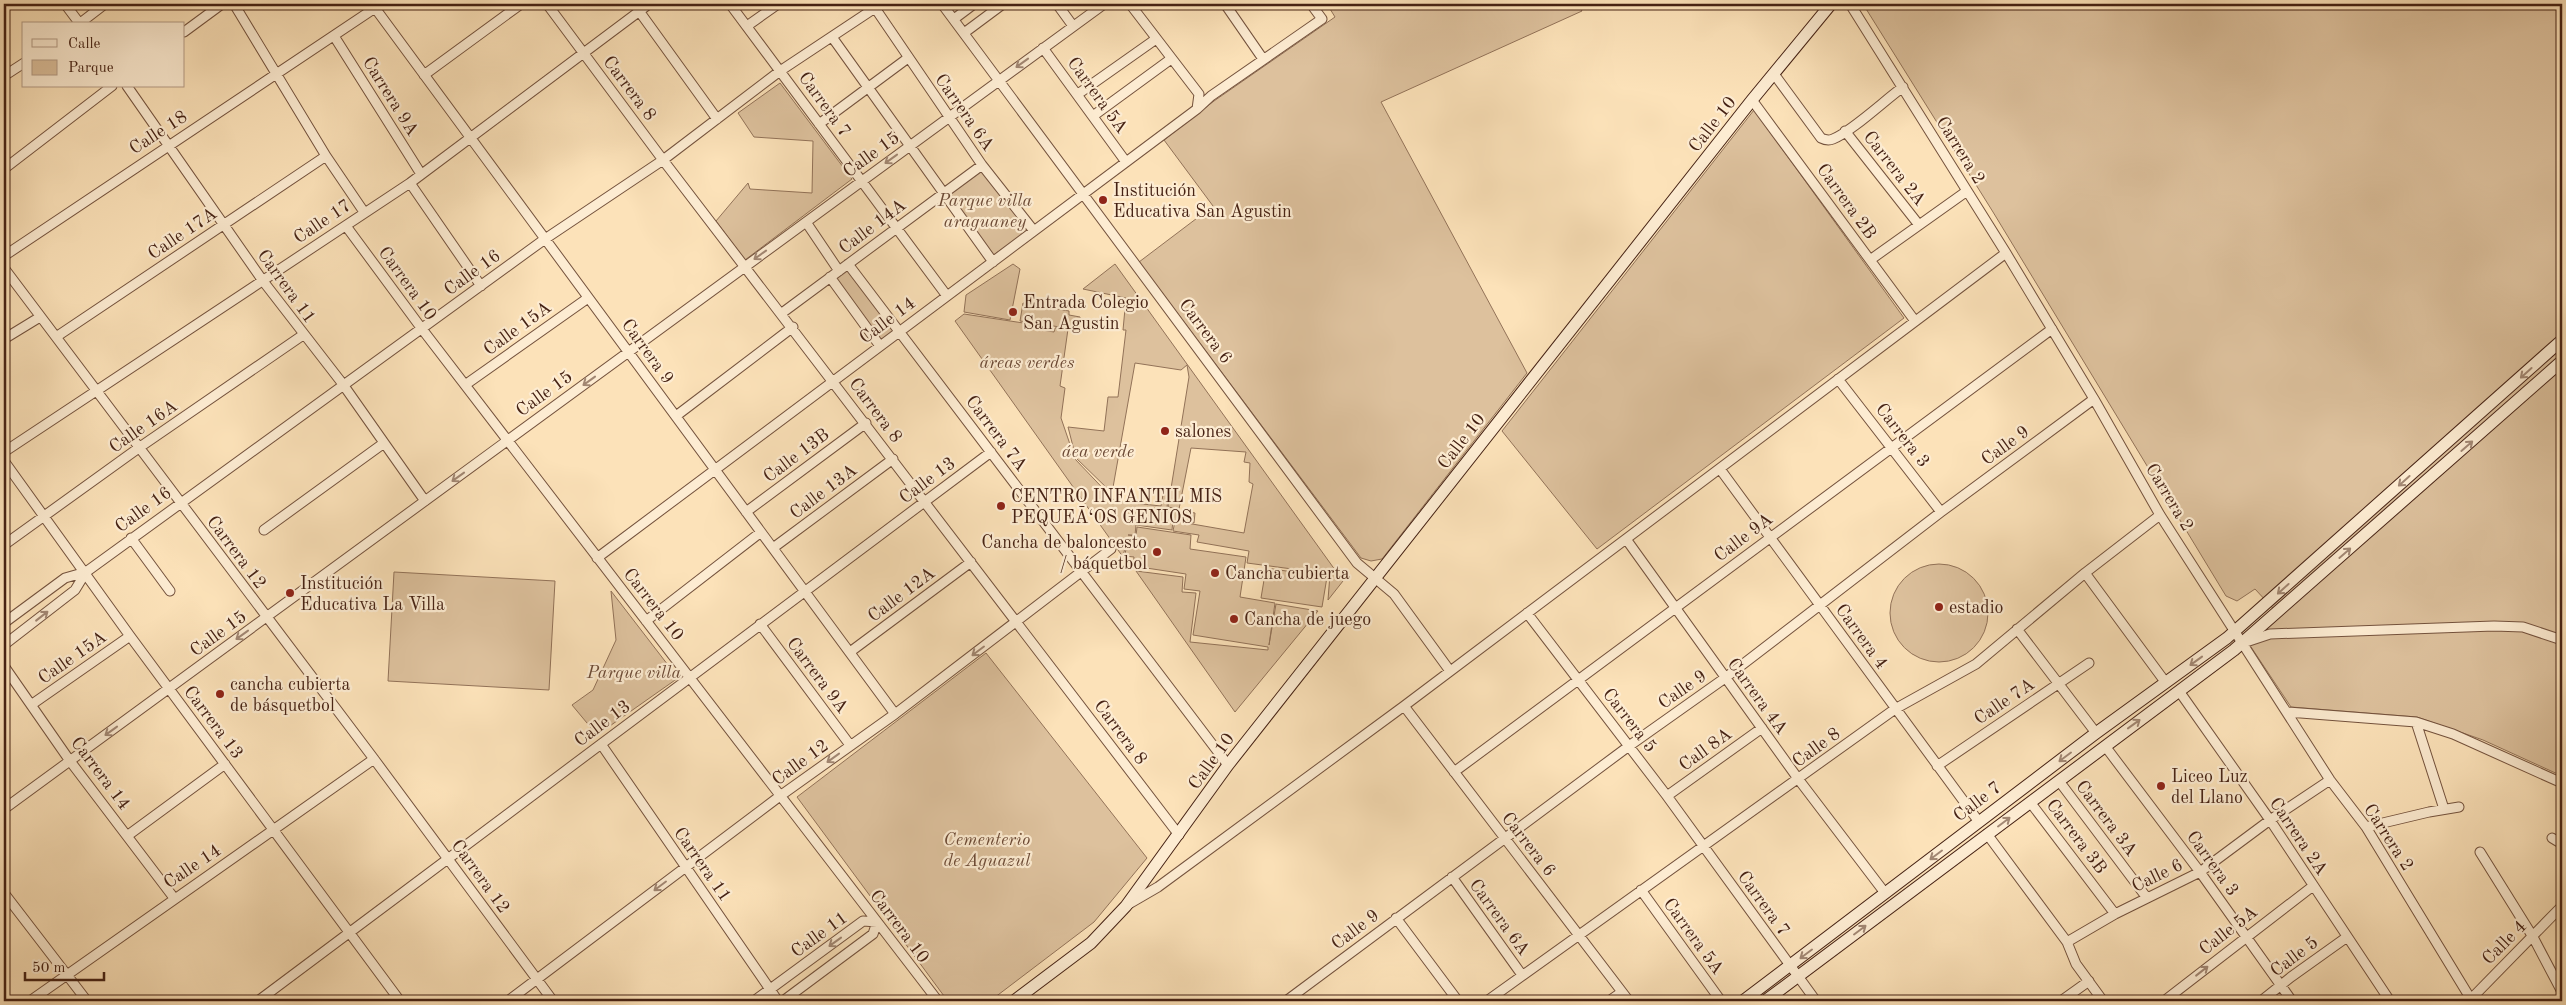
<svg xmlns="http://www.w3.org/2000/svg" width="2566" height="1005" font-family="'Old Standard TT',serif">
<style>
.green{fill:#ddc19d;stroke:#927258}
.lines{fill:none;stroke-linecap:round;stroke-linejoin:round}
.street-casing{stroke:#74523d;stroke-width:11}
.secondary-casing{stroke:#462214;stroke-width:13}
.street{stroke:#fdecd2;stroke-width:9}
.secondary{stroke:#fdecd2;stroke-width:11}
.oneway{stroke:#a28773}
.poi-dot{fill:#8f2418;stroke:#fdecd2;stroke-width:2}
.labels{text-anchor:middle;stroke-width:4.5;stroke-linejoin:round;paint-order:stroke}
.street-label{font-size:18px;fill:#462214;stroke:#fdecd2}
.poi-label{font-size:18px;fill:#462214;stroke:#fdecd2;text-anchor:start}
.park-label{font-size:18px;font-style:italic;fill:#6c4a36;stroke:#fdecd2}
</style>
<rect width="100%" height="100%" fill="#fce2b9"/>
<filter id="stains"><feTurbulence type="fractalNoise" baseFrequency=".004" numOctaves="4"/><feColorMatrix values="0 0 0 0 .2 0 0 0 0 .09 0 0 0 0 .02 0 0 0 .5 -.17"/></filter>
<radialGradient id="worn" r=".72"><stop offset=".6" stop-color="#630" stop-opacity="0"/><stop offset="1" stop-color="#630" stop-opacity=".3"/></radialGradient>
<path class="green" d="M1327,4h251l4,7 -201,91 146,271 -145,186 -11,2 -10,-3 -222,-296 74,-56 -49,-66 50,-39 121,-84z
M1863,4h699v772l-79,-36 -66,-23 -126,-10 -42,-63 31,-28 -25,-27 -18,12 -11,-5 -233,-384z
M780,83l72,96 -107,81 -29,-39 32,-38 2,6 62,4 1,-52 -59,-4 -16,-24z
M1754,110l150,208 -307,231 -95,-118z
M982,170l46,61 -36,25 -45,-61z
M1013,264l7,5 -10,51 -46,-8 2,-17z
M1115,264l228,317 -15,19 2,-26 -83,-11 2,-12 -52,-9 2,-7 -26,-4 2,-10 69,12 9,-49 -4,-2 1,-19 -6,-1 2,-10 -55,-4 -12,61 -11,-2 21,-130 -2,-12 -6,5 -46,-7 -23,130 -36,-35 -8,-31 36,4 4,-34h10l8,-67h-3l3,-32 -43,-9z
M848,266l47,66 -14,11 -48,-66z
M1023,303l46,8v4l11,2 -1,10 -8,-1 -3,3 -8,57 5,2 -4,30 14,41 40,42 46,5 3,-17 4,1 -1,19 28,4 -1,10 -21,-3 -1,10 -36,-5 -1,10h-7l8,1 1,-9 54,8 -1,14 56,8 -6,40 35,6 -6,42 7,-41 42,7 -83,101 -99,-141 47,6 -1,15 14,1 -6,49 78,8v-3l-75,-12 7,-44 -16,-2 2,-15 -53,-8 1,-9 -9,-1 2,-18 -4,19 -168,-236 9,-7 79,12 -1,4 12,2 1,-4 5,-1 -40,-6z
M1890 613a49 49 0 1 1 98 0a49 49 0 1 1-98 0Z
M1266,568l61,9 -5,30 -61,-9z
M394,572l161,9 -6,109 -161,-9z
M611,591l67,87 -81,57 -25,-30 21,-15 23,-50z
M986,653l161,205 -53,64 -104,79h-36l-10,-5 -147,-199z"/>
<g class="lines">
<defs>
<path id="street" d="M65,4l15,20
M234,4l92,152 38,56
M547,4l116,156 516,675
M730,4l217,292
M942,4l415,559 37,31 56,77
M1057,4l16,22
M1130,4l69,90 -2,15
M1225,4l38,55
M1850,4l156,249 88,146 66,116 170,265 36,47 106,174
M375,8l520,706
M875,8l107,157 52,66
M639,11l78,108
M954,19l20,-15
M79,24l26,-20
M747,26l31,-22
M184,32l38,-28
M964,33l39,-29
M334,36l87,138
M832,37l161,225
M1043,48l83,114
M1774,74l47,64c4,2 7,3 12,1 18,-7 52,-39 70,-52
M424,75l97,-71
M4,76l20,-13
M127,86l136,195 79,102 83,118
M1078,94l78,-55
M1752,100l163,221
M1093,116l78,-57
M819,124l89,-66
M1845,131l74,94
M4,169l108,-83
M410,183l71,103
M806,222l33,49
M346,226l76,103 516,672
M4,256l377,-252
M1870,260l97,-69
M848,264l380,501
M4,268l370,491 179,242
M830,277l50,69
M782,313l200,-148
M56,337l270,-181
M4,339l36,-22
M1838,379l103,133
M465,385l123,-87
M676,416l117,-89
M4,452l406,-269 239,-179
M4,461l126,175 270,365
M1720,469l259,353
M746,512l120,-89
M264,530l120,-87
M131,538l39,53
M1626,539l173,241 86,113
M4,545l136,-98 163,-112
M773,548l120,-89
M597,558l600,-449 14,-13 111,-77 -11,-15
M2085,573l81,110
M1527,613l140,183 149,205
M646,621l115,-89
M4,623l61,-45 21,-6 459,-333 118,-79 117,-89 101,-67
M760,624l90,121
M2017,629l79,104
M2246,642l24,-8 224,-8 29,1 39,13
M4,645l71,-55 11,-18
M850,652l121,-90
M4,666l66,95 104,137
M2179,691l91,129 120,181
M31,705l99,-69
M1404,706l225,295
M2288,712l128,10 37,12 109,49
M2416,722l28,87
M601,744l177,257
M2105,746l95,126 92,129
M1937,766l152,-103
M1454,772l598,-443
M2059,781l88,117
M1667,796l95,-68
M2030,802l85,112
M4,809l1100,-805
M2366,827l63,-15 30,-5
M1987,834l80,108 9,22 27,37
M127,836l98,-72
M2552,838l10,6
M2480,852l53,85 29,55
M1452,877l70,98
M1641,890l80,111
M4,893l83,108
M1127,905l31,-18 246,-181 602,-453
M1396,918l62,83
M2067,942l48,-28 85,-42 70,-52 60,-40
M30,1001l344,-242
M258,1001l733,-549
M508,1001l272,-205 115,-82 216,-165
M754,1001l109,-80 14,1 -4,12 -90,67
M1286,1001l343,-255 96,-68 216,-166 153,-113
M1487,1001l408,-292 81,-45 109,-91 75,-58
M1609,1001l13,-9
M2061,1001l28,-20
M2164,1001l149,-115
M2261,1001l30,-24 56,-40
M2469,1001l93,-95"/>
<path id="secondary" d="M1014,1001l77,-58 35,-37 102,-141 524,-665 79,-96
M1743,1001l353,-268 131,-95 335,-298
M1765,1001l469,-351 328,-289"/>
</defs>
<use href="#street" class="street-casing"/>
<use href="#secondary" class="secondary-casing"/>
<use href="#street" class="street"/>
<use href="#secondary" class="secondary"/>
</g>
<defs><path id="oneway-shaft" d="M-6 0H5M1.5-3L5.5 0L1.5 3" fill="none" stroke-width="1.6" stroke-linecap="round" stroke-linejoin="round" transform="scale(1.25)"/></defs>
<g class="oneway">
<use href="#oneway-shaft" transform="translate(1022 63) rotate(144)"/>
<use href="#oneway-shaft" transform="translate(891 159) rotate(144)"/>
<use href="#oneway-shaft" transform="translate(760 255) rotate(144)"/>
<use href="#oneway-shaft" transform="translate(2526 373) rotate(138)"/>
<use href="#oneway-shaft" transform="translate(589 381) rotate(144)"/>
<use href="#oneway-shaft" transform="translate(2467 446) rotate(-41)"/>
<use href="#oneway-shaft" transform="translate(458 477) rotate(144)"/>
<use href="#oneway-shaft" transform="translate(2404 481) rotate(138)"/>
<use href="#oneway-shaft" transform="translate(2345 553) rotate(-41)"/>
<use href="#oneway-shaft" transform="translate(2283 589) rotate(138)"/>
<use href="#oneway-shaft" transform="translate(42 616) rotate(-38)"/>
<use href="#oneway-shaft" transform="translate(242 635) rotate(144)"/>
<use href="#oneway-shaft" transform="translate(978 651) rotate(143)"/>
<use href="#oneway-shaft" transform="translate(2196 661) rotate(144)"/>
<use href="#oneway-shaft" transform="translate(2134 724) rotate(-36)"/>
<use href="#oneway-shaft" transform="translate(111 731) rotate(144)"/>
<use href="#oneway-shaft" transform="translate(2065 757) rotate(143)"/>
<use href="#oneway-shaft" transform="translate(833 758) rotate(144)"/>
<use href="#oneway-shaft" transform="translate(2004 822) rotate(-37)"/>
<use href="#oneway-shaft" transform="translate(1936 855) rotate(143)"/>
<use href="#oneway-shaft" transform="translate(660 886) rotate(143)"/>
<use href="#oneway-shaft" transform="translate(1860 930) rotate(-37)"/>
<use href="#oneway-shaft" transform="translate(835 942) rotate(144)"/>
<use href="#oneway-shaft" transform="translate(1806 954) rotate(143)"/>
<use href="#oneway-shaft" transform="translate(2202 971) rotate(-38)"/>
</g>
<g class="poi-dot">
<circle cx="1103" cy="200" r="5"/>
<circle cx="1013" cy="312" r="5"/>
<circle cx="1165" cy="431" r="5"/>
<circle cx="1001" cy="506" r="5"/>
<circle cx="1157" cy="552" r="5"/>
<circle cx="1215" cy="573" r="5"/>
<circle cx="290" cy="593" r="5"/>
<circle cx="1939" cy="607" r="5"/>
<circle cx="1234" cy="619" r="5"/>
<circle cx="220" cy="694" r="5"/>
<circle cx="2161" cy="786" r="5"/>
</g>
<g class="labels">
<g class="street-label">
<text transform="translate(630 88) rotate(53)" y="6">Carrera 8</text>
<text transform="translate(1098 95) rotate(54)" y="6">Carrera 5A</text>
<text transform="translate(391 96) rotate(58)" y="6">Carrera 9A</text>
<text transform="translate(825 104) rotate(54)" y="6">Carrera 7</text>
<text transform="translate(965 112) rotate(55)" y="6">Carrera 6A</text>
<text transform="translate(1712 124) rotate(-52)" y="6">Calle 10</text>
<text transform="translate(158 132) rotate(-33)" y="6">Calle 18</text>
<text transform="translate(1961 150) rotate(58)" y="6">Carrera 2</text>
<text transform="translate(871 154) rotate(-36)" y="6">Calle 15</text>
<text transform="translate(1895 168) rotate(52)" y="6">Carrera 2A</text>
<text transform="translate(1847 201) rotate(54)" y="6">Carrera 2B</text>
<text transform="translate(322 221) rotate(-34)" y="6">Calle 17</text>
<text transform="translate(872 226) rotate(-37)" y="6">Calle 14A</text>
<text transform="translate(182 233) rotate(-34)" y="6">Calle 17A</text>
<text transform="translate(472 272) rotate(-36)" y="6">Calle 16</text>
<text transform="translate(408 283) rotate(54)" y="6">Carrera 10</text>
<text transform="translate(287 286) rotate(54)" y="6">Carrera 11</text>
<text transform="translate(887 320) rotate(-37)" y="6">Calle 14</text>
<text transform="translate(517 328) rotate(-36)" y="6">Calle 15A</text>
<text transform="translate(1206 331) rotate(53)" y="6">Carrera 6</text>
<text transform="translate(648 351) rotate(54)" y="6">Carrera 9</text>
<text transform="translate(544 393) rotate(-36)" y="6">Calle 15</text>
<text transform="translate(876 410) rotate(53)" y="6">Carrera 8</text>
<text transform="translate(143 426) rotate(-35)" y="6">Calle 16A</text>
<text transform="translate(997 433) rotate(53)" y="6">Carrera 7A</text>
<text transform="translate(1903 435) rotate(52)" y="6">Carrera 3</text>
<text transform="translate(1461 441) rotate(-52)" y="6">Calle 10</text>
<text transform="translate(2005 445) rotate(-36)" y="6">Calle 9</text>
<text transform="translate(796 455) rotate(-37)" y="6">Calle 13B</text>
<text transform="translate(927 480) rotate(-37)" y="6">Calle 13</text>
<text transform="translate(823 491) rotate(-37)" y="6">Calle 13A</text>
<text transform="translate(2170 497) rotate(59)" y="6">Carrera 2</text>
<text transform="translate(143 509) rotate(-36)" y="6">Calle 16</text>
<text transform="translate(1743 537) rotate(-37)" y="6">Calle 9A</text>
<text transform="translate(237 552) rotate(53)" y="6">Carrera 12</text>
<text transform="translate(901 594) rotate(-37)" y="6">Calle 12A</text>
<text transform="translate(654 604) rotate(52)" y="6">Carrera 10</text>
<text transform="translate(218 633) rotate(-36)" y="6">Calle 15</text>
<text transform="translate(1862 636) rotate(54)" y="6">Carrera 4</text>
<text transform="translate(72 657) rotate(-35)" y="6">Calle 15A</text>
<text transform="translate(818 675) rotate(53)" y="6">Carrera 9A</text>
<text transform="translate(1682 689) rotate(-35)" y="6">Calle 9</text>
<text transform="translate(1758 696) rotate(54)" y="6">Carrera 4A</text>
<text transform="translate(2004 701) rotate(-34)" y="6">Calle 7A</text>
<text transform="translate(1630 720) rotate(52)" y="6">Carrera 5</text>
<text transform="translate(214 722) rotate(53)" y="6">Carrera 13</text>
<text transform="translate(602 723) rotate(-37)" y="6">Calle 13</text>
<text transform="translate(1121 732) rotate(53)" y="6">Carrera 8</text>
<text transform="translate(1816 747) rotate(-36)" y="6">Calle 8</text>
<text transform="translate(1705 749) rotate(-36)" y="6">Call 8A</text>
<text transform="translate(1211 761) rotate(-54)" y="6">Calle 10</text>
<text transform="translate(800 762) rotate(-36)" y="6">Calle 12</text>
<text transform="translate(101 773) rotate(53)" y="6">Carrera 14</text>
<text transform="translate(1977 801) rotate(-37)" y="6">Calle 7</text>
<text transform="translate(2107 818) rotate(53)" y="6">Carrera 3A</text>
<text transform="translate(2077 836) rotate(53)" y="6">Carrera 3B</text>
<text transform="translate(2299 836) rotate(56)" y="6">Carrera 2A</text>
<text transform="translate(2389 837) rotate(57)" y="6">Carrera 2</text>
<text transform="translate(1529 844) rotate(52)" y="6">Carrera 6</text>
<text transform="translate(2213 863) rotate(54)" y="6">Carrera 3</text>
<text transform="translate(703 864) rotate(55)" y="6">Carrera 11</text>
<text transform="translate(192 866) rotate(-34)" y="6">Calle 14</text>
<text transform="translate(2157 875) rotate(-26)" y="6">Calle 6</text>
<text transform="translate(481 876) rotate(54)" y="6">Carrera 12</text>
<text transform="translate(1764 903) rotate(54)" y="6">Carrera 7</text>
<text transform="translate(1500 917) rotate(54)" y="6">Carrera 6A</text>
<text transform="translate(900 926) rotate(53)" y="6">Carrera 10</text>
<text transform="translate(1355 929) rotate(-37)" y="6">Calle 9</text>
<text transform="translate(2228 930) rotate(-38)" y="6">Calle 5A</text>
<text transform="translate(819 934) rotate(-36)" y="6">Calle 11</text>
<text transform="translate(1694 936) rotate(54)" y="6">Carrera 5A</text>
<text transform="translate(2504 942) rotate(-45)" y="6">Calle 4</text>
<text transform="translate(2294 956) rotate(-37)" y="6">Calle 5</text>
</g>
<g class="poi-label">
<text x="1113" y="196">Institución<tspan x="1113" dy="21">Educativa San Agustin</tspan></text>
<text x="1023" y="308">Entrada Colegio<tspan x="1023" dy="21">San Agustin</tspan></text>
<text x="1175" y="437">salones</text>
<text x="1011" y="502">CENTRO INFANTIL MIS<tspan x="1011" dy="21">PEQUEÃ‘OS GENIOS</tspan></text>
<text x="1147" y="548" text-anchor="end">Cancha de baloncesto<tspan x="1147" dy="21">/ báquetbol</tspan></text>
<text x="1225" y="579">Cancha cubierta</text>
<text x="300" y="589">Institución<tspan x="300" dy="21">Educativa La Villa</tspan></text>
<text x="1949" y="613">estadio</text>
<text x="1244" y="625">Cancha de juego</text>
<text x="230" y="690">cancha cubierta<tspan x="230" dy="21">de básquetbol</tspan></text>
<text x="2171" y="782">Liceo Luz<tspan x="2171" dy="21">del Llano</tspan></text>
</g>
<g class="park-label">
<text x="985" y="206">Parque villa<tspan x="985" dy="21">araguaney</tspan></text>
<text x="1027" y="368">áreas verdes</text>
<text x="1098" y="457">áea verde</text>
<text x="634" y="678">Parque villa</text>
<text x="987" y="845">Cementerio<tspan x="987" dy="21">de Aguazul</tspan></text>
</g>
</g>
<rect width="2566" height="1005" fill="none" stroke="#fce2b9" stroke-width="20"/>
<rect x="5" y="5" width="2556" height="995" fill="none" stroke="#462214" stroke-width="2.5"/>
<rect x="10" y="10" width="2546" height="985" fill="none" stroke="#462214"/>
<rect x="22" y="22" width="162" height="65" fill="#fdecd2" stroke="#b49b86"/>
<rect x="32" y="39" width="25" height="8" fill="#fdecd2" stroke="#b49b86"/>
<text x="68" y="48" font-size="15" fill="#462214">Calle</text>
<rect x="32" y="60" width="25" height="15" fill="#ddc19d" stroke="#b49b86"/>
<text x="68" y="72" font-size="15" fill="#462214">Parque</text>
<path d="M25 972v8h79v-8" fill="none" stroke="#462214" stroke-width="2.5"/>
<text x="32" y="972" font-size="15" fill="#462214" stroke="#fdecd2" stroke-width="4" paint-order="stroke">50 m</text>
<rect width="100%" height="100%" filter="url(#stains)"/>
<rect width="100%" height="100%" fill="url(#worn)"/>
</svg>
